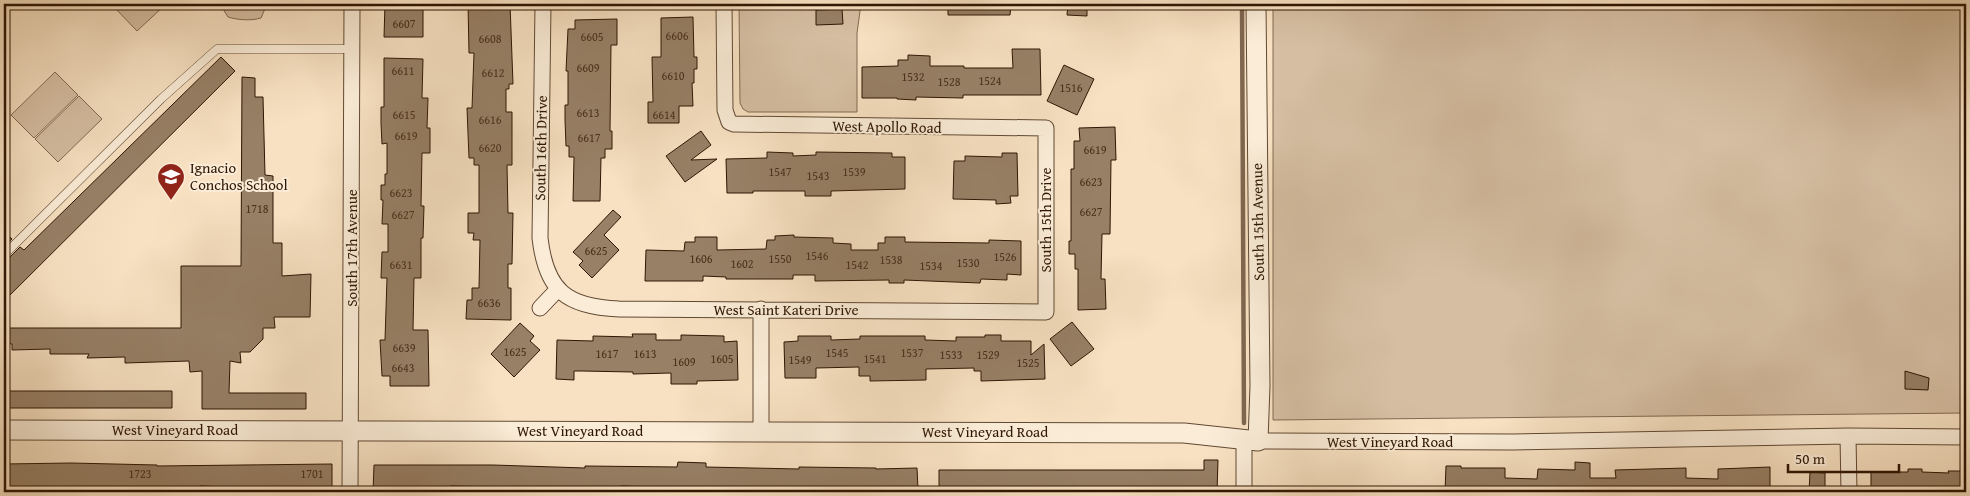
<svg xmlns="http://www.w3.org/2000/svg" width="1970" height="496" font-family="'Gentium Book Plus',serif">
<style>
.green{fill:#d5bea2;stroke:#826a52}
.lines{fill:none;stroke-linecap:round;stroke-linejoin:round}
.stream{stroke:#7e664f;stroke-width:4.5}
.building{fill:#978066;stroke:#2f1603}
.service-casing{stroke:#614933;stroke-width:9}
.minor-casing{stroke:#614933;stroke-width:17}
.tertiary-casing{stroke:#614933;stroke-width:21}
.service{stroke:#faecd7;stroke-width:8}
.minor{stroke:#faecd7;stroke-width:15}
.tertiary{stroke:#faecd7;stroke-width:19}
.labels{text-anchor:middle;stroke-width:4;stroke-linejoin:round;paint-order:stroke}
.number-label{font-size:12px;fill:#49301c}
.street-label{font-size:15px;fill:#2f1603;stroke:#faecd7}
.poi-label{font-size:15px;fill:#2f1603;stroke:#faecd7;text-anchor:start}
</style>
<rect width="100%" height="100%" fill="#f7e1c2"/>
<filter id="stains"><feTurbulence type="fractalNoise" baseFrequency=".004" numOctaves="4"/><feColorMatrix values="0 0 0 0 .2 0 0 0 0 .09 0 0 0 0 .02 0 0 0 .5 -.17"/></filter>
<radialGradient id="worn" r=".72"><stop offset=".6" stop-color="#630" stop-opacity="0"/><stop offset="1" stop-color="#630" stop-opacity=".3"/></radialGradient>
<path class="green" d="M117,4h49l-29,27 -23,-24z
M220,4h47l-6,14c-10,3 -23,2 -33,-1z
M739,4h122l-4,29v79h-109l-5,-3 -3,-6z
M1273,4h693v409l-693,7z
M55,72l23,23 -44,43 -23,-23z
M79,96l23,23 -44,43 -23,-23z"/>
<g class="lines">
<path class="stream" d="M1242,4l2,419"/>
</g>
<path class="building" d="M385,4h38v33h-39z
M468,4h42l3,80h-4v5h-3v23h6v53h-5l1,48h5l-1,51h-4v24h3v32l-45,-1 1,-19h5v-12h7l1,-48h-7l1,-7h-6v-20h11v-48h-5v-7h-5l-2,-50h5l2,-55h-5z
M948,4h63l-1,11h-62z
M1068,4h19v12l-20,-1z
M842,9l1,15 -27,1v-15z
M693,17l1,40h3v12h-3v14h-2l1,23h-14v17h-31v-21h5l-1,-45h9v-39z
M617,19v26h-6l-1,86h2v18h-7v9h-4l-1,43h-27l1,-44h-5v-11h-3l-1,-26v-15h3v-34h-2l2,-42h7v-9z
M1012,49h28l1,46h-78v3l-47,-1v3l-19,-1v-1h-35v-31l36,-1v-6h10v-5l22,1v10h34v2h49z
M221,57l14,14 -231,230v-41l4,-1 12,-12 4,3z
M384,58l39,1 -1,39h6l-1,30h3v25h-8l-1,53h3l-1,32h-2v40h-7l-1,52h15l1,56h-39v-10h-8l-2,-36h5l2,-62h-6l1,-26h6v-28h-6l1,-24h-2v-15h4v-11h2v-31l-5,1 -1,-21v-16h3z
M1064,65l30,14 -17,36 -30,-14z
M242,77l13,1v19h8l2,78 8,1v67h9v33l29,-2 -1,43h-36l1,11h-12v11l-13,13h-10l1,11 -11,-2 -1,32h77v16h-104v-38l-12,1 -1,-11 -64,2v-6l-38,1 2,-4h-39v-5l-38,1v-6l-8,-1v-15h177v-62h60z
M1115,127l1,33h-5l-1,74h-8l-1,45h4l1,30 -28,1v-41h-3v-15h-6v-13h2v-72h3v-28h6l-1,-13z
M701,131l10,14 -20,15 26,-1 -32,23 -19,-26z
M767,152l26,1v3l23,-1v-3l76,1v4h13v32l-74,2v5h-26v-5h-52v2h-26l-1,-34 41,-1z
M1002,153h15l1,43h-8l1,7 -15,1v-4l-43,-1 1,-38h11v-5l37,1z
M613,210l8,7 -17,18 15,15 -27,28 -13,-13 4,-4 -10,-9z
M4,231l8,8 -8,8z
M794,235v2l39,1v5l18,1v6h27v-7h7v-6h20v5l84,1v-3l32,1v34l-14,-1v6l-26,-1 -1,4 -76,-3v3h-15v-3l-74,1v-6h-22v4h-67v-2l-23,-1v5h-58l1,-31 38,1 1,-9h10v-5h22v13l49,-1 1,-9h8v-4z
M1072,322l22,27 -23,17 -21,-27z
M520,323l14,13 -4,5 10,9 -26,27 -23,-23z
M632,334h24v6h25v-5l43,1v6l13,-1 1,39 -41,1v3h-26v-11l-38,1v-2l-51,-1h-8v9l-18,-1 1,-39 36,1v-5l40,1z
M985,335h16v6h30v14l13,-11 1,35 -64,2v-10h-7v-3l-48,1v11l-56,1v-5h-11v-9l-43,1v10h-31l-1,-36 14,-1v-5h33v4l29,-1v-3h65v4l31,1v-4h29z
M1905,371l24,7 -1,12 -23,-1z
M4,391h168v17h-168z
M1204,460h14l-1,32h-278v-22h265z
M678,462l28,1v4l93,2v-2l77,1v1l41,-1 1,21 -42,3h-164v-3l-91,-3v6h-78v-4l-93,-2v6h-77l1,-27h119l92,3v-2l92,1z
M1575,462l15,1v15h26l-1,-8 71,-2v10l32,1v-10l52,-2v25h-325l1,-26h15v2h44v10l32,1 1,-10 37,1z
M71,463l86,2v1l175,-2v28h-32v-2l-100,-4v5l-68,1 -9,-1v-1l-51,-1v3h-68v-28z
M1908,469h14v3l27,1 -1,-2h18v21h-95v-20h37z
M1810,472l15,1v19h-16z"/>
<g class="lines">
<defs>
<path id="service" d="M4,255l157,-156 56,-50h135"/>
<path id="minor" d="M543,4l-3,234c6,53 27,69 79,71l427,3v-184l-312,-4 -5,-2 -4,-12 -1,-106
M540,308l18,-19
M761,309v123
M1848,436l1,56
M1244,439v53
M1258,441l256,1 334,-6 118,1
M350,492l2,-488"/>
<path id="tertiary" d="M4,430l1180,3 74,8 2,-55 -4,-382"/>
</defs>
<use href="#service" class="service-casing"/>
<use href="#minor" class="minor-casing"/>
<use href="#tertiary" class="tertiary-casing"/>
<use href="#service" class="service"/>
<use href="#minor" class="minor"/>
<use href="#tertiary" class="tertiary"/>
</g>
<defs>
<symbol id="school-pin" viewBox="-11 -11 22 30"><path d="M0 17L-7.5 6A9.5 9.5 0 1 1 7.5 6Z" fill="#8f2418" stroke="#faecd7"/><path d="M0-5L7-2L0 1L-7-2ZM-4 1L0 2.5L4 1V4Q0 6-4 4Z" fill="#fff"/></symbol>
</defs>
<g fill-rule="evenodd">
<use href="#school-pin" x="155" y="161" width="32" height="43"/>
</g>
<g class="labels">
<g class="number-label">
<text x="404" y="28">6607</text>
<text x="677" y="40">6606</text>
<text x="592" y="41">6605</text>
<text x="490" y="43">6608</text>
<text x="588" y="72">6609</text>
<text x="403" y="75">6611</text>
<text x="493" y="77">6612</text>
<text x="673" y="80">6610</text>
<text x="913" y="81">1532</text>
<text x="990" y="85">1524</text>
<text x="949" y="86">1528</text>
<text x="1071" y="92">1516</text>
<text x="588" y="117">6613</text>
<text x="404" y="119">6615</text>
<text x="664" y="119">6614</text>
<text x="490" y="124">6616</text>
<text x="406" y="140">6619</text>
<text x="589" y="142">6617</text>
<text x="490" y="152">6620</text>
<text x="1095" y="154">6619</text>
<text x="780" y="176">1547</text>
<text x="854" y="176">1539</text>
<text x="818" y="180">1543</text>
<text x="1091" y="186">6623</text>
<text x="401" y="197">6623</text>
<text x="257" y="213">1718</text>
<text x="1091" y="216">6627</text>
<text x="403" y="219">6627</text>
<text x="596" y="255">6625</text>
<text x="817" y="260">1546</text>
<text x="1005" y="261">1526</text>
<text x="701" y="263">1606</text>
<text x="780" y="263">1550</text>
<text x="891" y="264">1538</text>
<text x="968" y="267">1530</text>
<text x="742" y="268">1602</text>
<text x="401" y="269">6631</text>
<text x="857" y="269">1542</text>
<text x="931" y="270">1534</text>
<text x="489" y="307">6636</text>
<text x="404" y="352">6639</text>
<text x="515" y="356">1625</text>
<text x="837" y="357">1545</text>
<text x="912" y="357">1537</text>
<text x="607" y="358">1617</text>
<text x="645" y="358">1613</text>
<text x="951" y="359">1533</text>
<text x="988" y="359">1529</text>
<text x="722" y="363">1605</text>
<text x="875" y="363">1541</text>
<text x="800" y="364">1549</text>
<text x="684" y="366">1609</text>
<text x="1028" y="367">1525</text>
<text x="403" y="372">6643</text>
<text x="140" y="478">1723</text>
<text x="312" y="478">1701</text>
</g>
<g class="street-label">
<text transform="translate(887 127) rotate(1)" y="5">West Apollo Road</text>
<text transform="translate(541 148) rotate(-89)" y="5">South 16th Drive</text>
<text transform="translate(1046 220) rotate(-90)" y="5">South 15th Drive</text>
<text transform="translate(1258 222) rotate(-91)" y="5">South 15th Avenue</text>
<text transform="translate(352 248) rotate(-90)" y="5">South 17th Avenue</text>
<text x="786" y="315">West Saint Kateri Drive</text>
<text x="175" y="435">West Vineyard Road</text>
<text x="580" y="436">West Vineyard Road</text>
<text x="985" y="437">West Vineyard Road</text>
<text x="1390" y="447">West Vineyard Road</text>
</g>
<g class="poi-label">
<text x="190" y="173">Ignacio<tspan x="190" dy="17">Conchos School</tspan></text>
</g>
</g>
<rect width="1970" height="496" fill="none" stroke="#f7e1c2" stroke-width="20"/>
<rect x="5" y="5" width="1960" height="486" fill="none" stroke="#2f1603" stroke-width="2.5"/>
<rect x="10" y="10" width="1950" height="476" fill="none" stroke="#2f1603"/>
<path d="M1788 464v8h111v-8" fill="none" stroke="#2f1603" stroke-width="2.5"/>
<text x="1795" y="464" font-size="15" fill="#2f1603" stroke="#faecd7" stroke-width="4" paint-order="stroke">50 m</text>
<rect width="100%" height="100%" filter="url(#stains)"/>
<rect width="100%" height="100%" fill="url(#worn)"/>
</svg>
